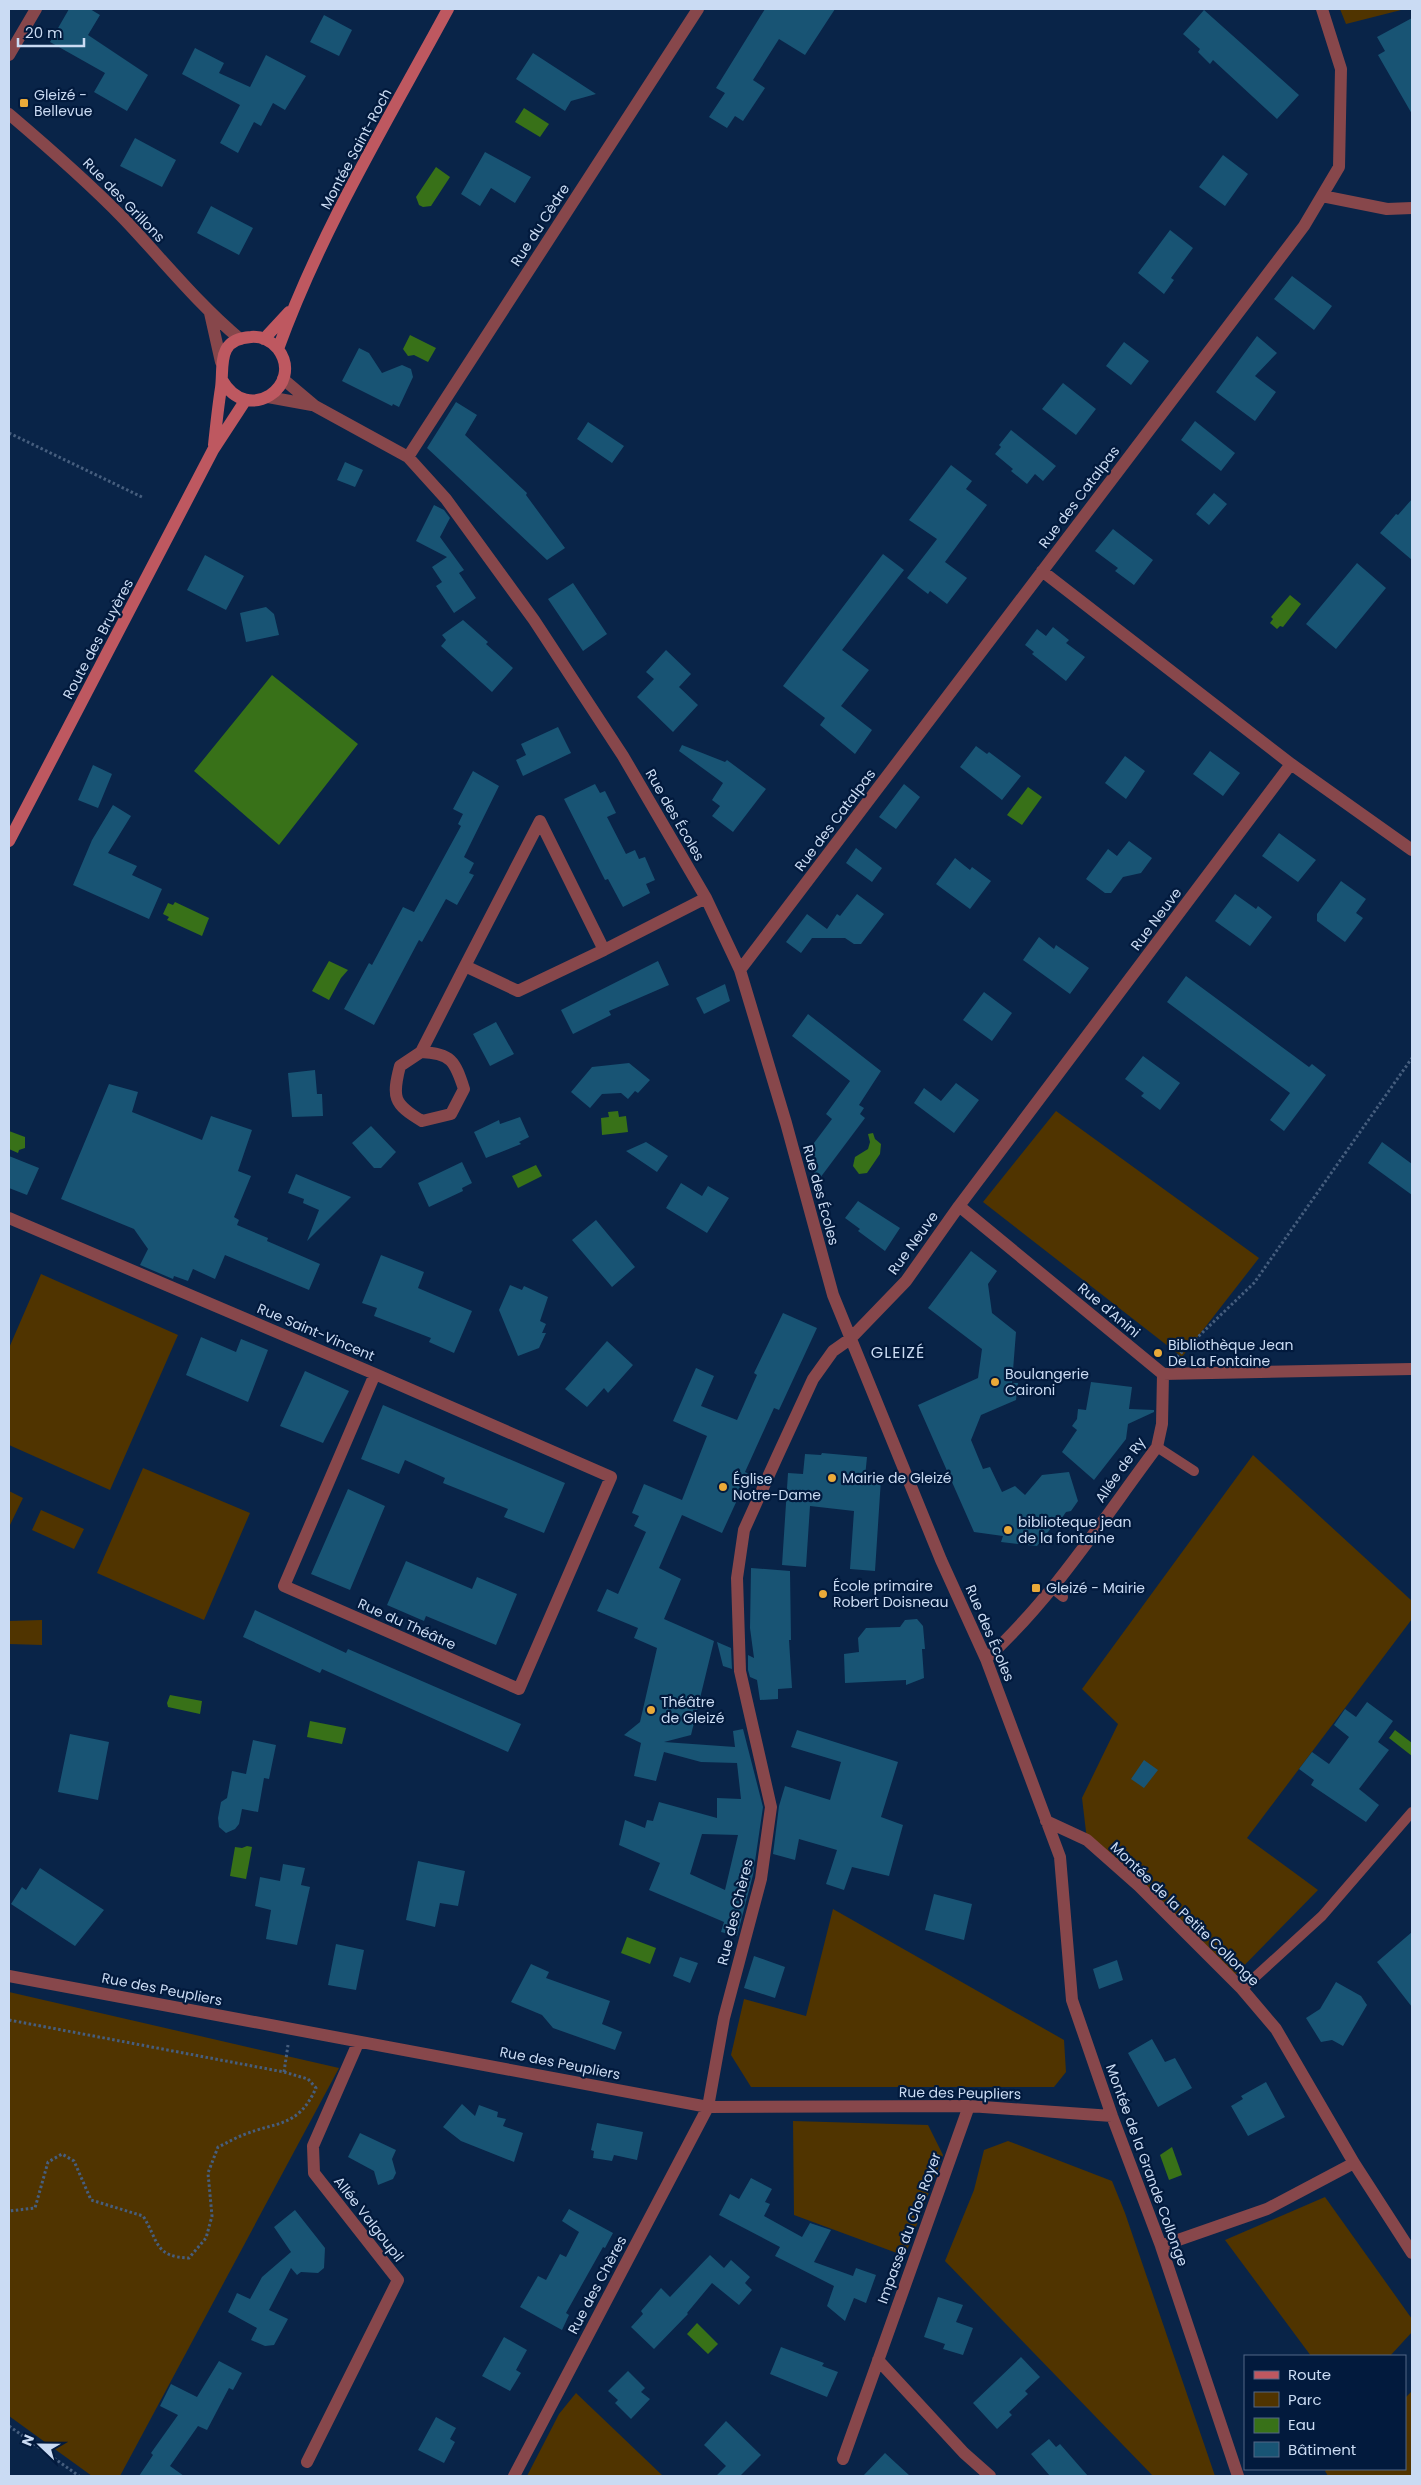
<svg xmlns="http://www.w3.org/2000/svg" width="1421" height="2485" font-family="Poppins,sans-serif">
<style>
.green{fill:#503400}
.water{fill:#387118}
.building{fill:#185474;fill-rule:evenodd}
.lines{fill:none;stroke-linecap:round;stroke-linejoin:round}
.path{stroke:#465e7e;stroke-width:3;stroke-dasharray:2.5 2.5;stroke-linecap:butt}
.lane{stroke:#87474b;stroke-width:10}
.street{stroke:#87474b;stroke-width:12}
.secondary{stroke:#be5860;stroke-width:12}
.poi-dot{fill:#eaaa39;stroke:#021a3d;stroke-width:2}
.labels{text-anchor:middle;stroke-width:4.5;stroke-linejoin:round;paint-order:stroke}
.poi-label{font-size:14px;fill:#cadbf3;stroke:#021a3d;text-anchor:start}
.street-label{font-size:14px;fill:#cadbf3;stroke:#021a3d}
.quarter-label{font-size:16px;letter-spacing:1px;fill:#cadbf3;stroke:#021a3d}
</style>
<rect width="100%" height="100%" fill="#092448"/>
<path class="green" d="M1340,9h65l-59,15z
M1056,1111l203,147 -77,99 -199,-155z
M41,1274l137,61 -68,155 -101,-45v-97z
M1253,1455l159,146v18l-165,219 71,52 -86,88 -145,-138 -5,-42 36,-74 -36,-35z
M143,1468l107,45 -46,107 -107,-47z
M9,1491l14,7 -13,27 -1,-1z
M41,1510l43,19 -10,20 -42,-19z
M42,1620v25l-33,-1v-23z
M833,1909l231,131 2,32 -12,15h-303l-20,-32 13,-56 62,17z
M9,1992l330,76 -219,408h-28l-83,-60z
M793,2121l135,4 15,30 -38,101 -111,-41z
M1008,2141l104,40 13,32 90,263h-62l-208,-215 29,-71 10,-40z
M1325,2197l87,122v13l-22,24h-79l-86,-116z
M1412,2391v85h-84l-3,-5 2,-2h78v-71z
M576,2393l87,83h-136l32,-62z"/>
<path class="water" d="M524,108l25,16 -9,13 -25,-15z
M436,167l14,10 -19,29 -8,1 -4,-2 -3,-8z
M410,335l26,13 -8,14 -14,-7 -6,1 -5,-7z
M1290,595l11,9 -18,23 -3,-1 -3,3 -7,-6 3,-4 -2,-2z
M272,675l86,69 -79,101 -85,-74z
M1028,787l14,10 -20,28 -15,-10z
M175,902l34,16 -7,18 -35,-16 2,-3 -6,-3 5,-11 5,2z
M329,961l19,9 -7,8 -12,22 -17,-9z
M618,1111l1,6 7,-1 2,16 -26,3 -1,-17 8,-1 -1,-5z
M9,1131l16,6v11l-6,2 -1,3 -9,-4z
M873,1133l2,6 6,5 -1,10 -13,19 -8,1 -6,-8 2,-9 13,-8 2,-7 -2,-8z
M536,1165l6,11 -24,12 -6,-12z
M170,1695l32,6 -2,13 -32,-7 -1,-4z
M310,1721l36,7 -4,16 -35,-7z
M1395,1730l17,13v13l-23,-18z
M247,1846l5,1 -6,32 -16,-3 5,-29 7,1z
M627,1937l29,11 -6,16 -29,-11z
M1172,2147l10,28 -13,5 -9,-25z
M697,2323l21,21 -10,10 -21,-20z"/>
<path class="building" d="M69,9h21l10,6 -12,20 60,40 -21,36 -33,-19 11,-19 -55,-31z
M765,9h70l-30,46 -26,-16 -26,41 12,8 -22,33 -8,-5 -8,12 -18,-11 16,-24 -9,-5z
M1204,10l95,85 -22,24 -64,-59 -3,4 -12,-12 2,-3 -17,-15z
M324,15l28,15 -13,26 -29,-14z
M1412,18v96l-34,-59 7,-4 -8,-14z
M195,48l29,15 -5,10 31,14 16,-32 40,21 -21,34 -12,-7 -12,23 -7,-4 -16,31 -18,-10 20,-38 -58,-31z
M533,53l63,41 -25,7 -6,10 -49,-32z
M135,138l41,22 -14,27 -42,-21z
M485,152l46,25 -16,26 -24,-15 -11,18 -19,-12z
M1223,155l25,19 -23,32 -26,-19z
M211,206l42,22 -14,27 -42,-22z
M1170,230l23,18 -22,30 3,2 -10,14 -26,-21z
M1292,276l40,30 -18,24 -40,-31z
M1257,336l20,17 -22,23 21,16 -21,29 -39,-29z
M1124,342l25,19 -18,24 -25,-19z
M359,348l10,5 13,20 20,-8 9,4 2,8 -14,30 -6,-3 -1,2 -50,-25z
M1063,383l33,26 -20,26 -34,-26z
M456,402l21,13 -12,20 62,58 -1,2 39,53 -18,12 -120,-112z
M1195,421l40,32 -14,18 -40,-31z
M588,422l36,24 -12,17 -35,-24z
M1011,430l45,36 -13,15 -8,-7 -8,10 -16,-13 2,-2 -18,-15 6,-7 -2,-2z
M345,462l18,8 -8,17 -18,-7z
M951,465l21,16 -6,8 21,16 -42,57 22,16 -20,26 -17,-13 -2,3 -21,-16 30,-39 -28,-19z
M1214,493l13,11 -18,21 -13,-11z
M1412,499v61l-32,-27 16,-19 2,1z
M434,505l10,5 6,8 -10,19 24,33 -5,3 17,25 -22,15 -18,-27 6,-4 -10,-15 15,-10 -31,-16z
M1113,529l40,31 -19,25 -19,-14 3,-3 -23,-17z
M883,554l21,16 -62,80 27,20 -28,36 31,24 -17,24 -35,-29 5,-7 -42,-32z
M205,555l39,21 -18,34 -39,-20z
M1357,563l29,25 -50,61 -30,-25z
M573,583l34,51 -24,17 -35,-52z
M266,607l8,7 5,21 -33,7 -6,-29z
M463,620l25,22 -2,2 27,24 -21,24 -51,-46 5,-6 -4,-5z
M1053,627l16,13 -3,3 19,14 -19,24 -34,-27 2,-2 -9,-7 12,-16 9,7z
M666,650l25,24 -12,13 19,18 -25,27 -36,-35 17,-18 -8,-7z
M558,727l13,26 -48,23 -7,-16 10,-5 -5,-11z
M682,745l43,17 2,-2 39,29 -33,43 -21,-16 8,-10 -8,-6 11,-17 -44,-32z
M976,746l11,8 2,-2 32,24 -19,24 -42,-33z
M1210,751l30,22 -17,23 -30,-22z
M1125,756l20,15 -19,28 -21,-16z
M93,765l19,9 -14,34 -20,-8z
M473,771l26,15 -35,71 10,6 -5,10 5,2 -17,30 -11,-6 -24,43 -3,-2 -45,85 -30,-16 25,-46 3,2 31,-58 11,5 47,-86 -3,-2 5,-10 -10,-5z
M595,784l5,9 5,-2 11,22 -9,4 19,37 9,-4 4,9 6,-2 10,23 -9,4 4,9 -27,14 -15,-28 -3,1 -41,-81z
M904,784l16,13 -24,32 -17,-12z
M113,805l18,11 -23,37 29,13 -5,9 30,14 -13,30 -76,-34 19,-45z
M1279,833l37,27 -18,22 -36,-26z
M1129,841l23,17 -11,15 -18,4 -12,16h-6l-19,-14 22,-30 9,7z
M856,848l26,20 -10,14 -26,-19z
M955,858l15,12 2,-3 19,14 -21,28 -34,-25z
M1341,881l25,18 -10,14 7,5 -18,24 -28,-21v-7z
M857,894l27,20 -23,30h-7l-9,-6h-33l-11,15 -15,-11 21,-28 20,15 10,-15 3,2z
M1235,894l21,15 2,-3 14,11 -22,29 -35,-25z
M1039,937l15,12 2,-4 33,23 -19,26 -47,-34z
M658,961l11,24 -60,26 2,4 -38,19 -12,-24z
M1186,976l123,91 3,-3 14,11 -42,56 -14,-11 20,-27 -123,-91z
M725,984l5,17 -26,13 -8,-16z
M984,992l28,21 -20,28 -29,-21z
M808,1014l73,57 -22,34 5,3 -4,6 5,4 -48,64 -9,-31 24,-32 -6,-5 24,-33 -58,-45z
M496,1022l18,32 -24,12 -17,-32z
M1143,1056l37,27 -20,27 -19,-14 3,-3 -19,-14z
M629,1063l21,17 -12,13 -3,-2 -7,8 -7,-6 -19,1 -12,14 -19,-16 21,-25z
M315,1070l2,24h5l1,22 -31,1 -4,-44z
M956,1083l23,17 -25,33 -40,-30 10,-15 17,13z
M109,1084l29,8 -6,20 70,28 9,-24 41,14 -14,41 13,5 -17,41 5,3 -2,5 31,13 -1,3 53,23 -11,26 -84,-35 -10,24 -22,-10 -5,12 -14,-5 -1,3 -33,-14 8,-16 -14,-20 -73,-30z
M520,1117l9,20 -10,5 2,2 -35,14 -12,-26 25,-12 1,4z
M371,1126l25,26 -15,16h-7l-22,-25z
M646,1142l22,14 -11,16 -31,-21z
M1382,1142l30,22v31l-44,-32z
M9,1156l30,12 -12,27 -18,-7z
M462,1162l10,21 -10,5 1,3 -34,16 -11,-24z
M296,1174l55,23 -44,44 12,-31 -16,-7 1,-4 -16,-6z
M681,1183l21,13 6,-10 21,12 -22,35 -41,-25z
M858,1201l42,27 -15,23 -27,-20 2,-2 -15,-11z
M596,1220l39,47 -23,20 -40,-47z
M971,1251l26,20 -9,13 4,29 24,19 -4,51h6l-2,17 -35,15 -10,25 12,29 7,-2 12,25 13,-6 10,9 17,-20 27,-3 9,29 -7,10 -5,1 -9,13 -2,-2 -18,23 -36,-4 2,-6 -29,-4 -56,-127 60,-27 4,-29 -54,-41z
M381,1255l43,17 -6,16 54,23 -18,42 -25,-11 2,-4 -57,-22 3,-8 -15,-5z
M510,1285l12,5 2,-4 24,11 -8,24 6,3 -4,9h4l-7,15 -21,8 -19,-46z
M783,1313l34,15 -38,82 -5,-2 -29,64 4,2 -27,59 -40,-18 -23,53 22,11 -17,40 50,22 -23,94 -27,7 71,5 -2,-16 10,-2 20,78 -10,68 -16,61 -16,-4 3,-10 -75,-32 11,-27 -41,-18 6,-25 20,8 2,-8 6,1 6,-19 58,16v-20l24,1 -4,-36 -36,-1 -37,-10 -8,29 -22,-5 7,-33 -17,-8 16,-13 17,-74 -23,-10 4,-10 -41,-17 10,-22 11,5 28,-62 -12,-6 5,-10 -7,-3 12,-29 38,16 25,-64 -34,-15 23,-53 18,8 -13,30 36,14 20,-45 -3,-2zM702,1834l36,1 -13,55 -35,-16z
M201,1337l35,15 5,-13 27,11 -20,52 -62,-27z
M607,1341l26,24 -25,28 -4,-5 -17,19 -22,-18z
M305,1371l44,20 -26,52 -43,-17z
M1091,1382l41,5 -3,22 25,1v2l-26,12 -2,15 -32,41 -32,-28 15,-22 -5,-4 5,-7 1,-10 8,1z
M383,1405l182,78 -21,50 -40,-16 4,-8 -65,-26 2,-5 -40,-18 -6,14 -38,-15z
M822,1453l45,4 -2,20 16,2 -6,92 -25,-2 4,-58 -44,-5 -4,61 -24,-2 6,-92 15,1 2,-20 16,1z
M348,1489l37,17 -35,84 -39,-16z
M406,1561l66,28 5,-12 40,17 -21,51 -70,-29 -2,5 -37,-16z
M751,1568l39,3 1,69h-2l3,48 -14,1v10l-18,1 -3,-20 -7,-3 -2,-7v-15l6,3 -4,-30z
M255,1610l91,43 2,-4 173,75 -13,28 -186,-83 -2,4 -77,-36z
M917,1619l6,7 2,23h-3l2,29 -18,7v-5l-61,3 -1,-29 15,-2 -1,-14 8,-10 34,-1 5,-7z
M717,1642l14,6 1,21 -9,-3z
M1367,1702l26,19 -15,21 11,8 -30,39 20,16 -13,17 -55,-37 3,-5 -15,-11 13,-17 17,12 20,-27 -15,-12 11,-16 11,8z
M797,1730l101,32 -17,55 22,8 -14,51 -37,-9 -8,23 -18,-6 11,-34 -38,-11 -4,21 -22,-6 6,-48 6,-20 45,14 11,-38 -50,-15z
M70,1734l39,8 -11,58 -40,-8z
M253,1740l23,5 -7,34 -5,-1 -6,34 -16,-3 -3,15 -4,5 -9,4 -7,-6 -1,-9 3,-16 6,-4 5,-27 14,3z
M1144,1760l14,10 -14,18 -13,-9z
M418,1861l47,10 -7,35 -18,-3 -5,24 -29,-7z
M283,1864l22,4 -4,17 9,2 -13,58 -31,-6 5,-29 -16,-4 5,-29 20,4z
M40,1868l64,42 -29,36 -64,-42 11,-17 4,3z
M934,1894l38,10 -8,36 -39,-10z
M1412,1932v75l-35,-45z
M336,1944l28,6 -8,40 -28,-5z
M754,1956l31,11 -10,31 -31,-10z
M680,1957l18,6 -8,20 -17,-7z
M1117,1960l6,20 -24,9 -6,-20z
M531,1964l18,8 -3,6 64,23 -8,23 20,8 -7,18 -62,-22 -11,-13 -31,-13z
M1336,1982l25,14 6,9 -24,41 -11,-6 -11,2 -15,-24 14,-9z
M1152,2039l13,23 10,-4 17,30 -34,19 -30,-54z
M1266,2082l19,35 -37,19 -17,-30 12,-7 -2,-3z
M462,2104l13,12 4,-11 19,7 -1,5 9,2 -3,7 20,7 -9,29 -53,-21 -18,-14z
M597,2123l46,9 -6,28 -23,-5 -2,6 -19,-3 1,-7 -3,-1z
M360,2133l36,17 -4,9 4,14 -3,6 -15,6 -4,-14 -26,-14z
M751,2178l21,11 -7,13 5,2 -6,12 38,21 8,-14 21,7 -17,32 39,14 3,-8 20,7 -10,28 -12,-5 -9,23 -18,-15 7,-20 -59,-30 5,-9 -61,-32 11,-21 9,5z
M569,2209l44,24 -8,15 -2,-1 -37,66 3,2 -7,15 -42,-23 18,-31 8,4 14,-26 6,3 13,-25 -17,-11z
M295,2210l30,38 -1,20 -6,5 -17,-1 -4,3 -6,-7 -22,42 19,9 -14,26 -9,1 -14,-6 6,-12 -29,-16 9,-19 13,6 12,-22 29,-25 -17,-25z
M710,2255l14,13 7,-8 19,17 -5,6 7,7 -13,15 -27,-22 -25,30 1,1 -34,35 -23,-22 12,-13 -2,-3 20,-23 9,9z
M938,2297l25,8 -7,17 17,6 -10,27 -20,-6 2,-5 -21,-7z
M504,2337l23,13 -11,20 5,3 -11,18 -28,-15z
M781,2347l43,16 -2,3 16,6 -11,25 -57,-23z
M1021,2357l19,20 -15,14 3,3 -19,18 3,3 -15,14 -24,-26z
M219,2361l23,12 -9,17 -4,-2 -22,42 -9,-4 -28,40 14,10h-45l14,-21 -2,-2 27,-38 -18,-9 11,-22 26,13z
M628,2371l17,17 -4,4 9,7 -19,20 -16,-16 3,-3 -10,-9z
M436,2417l20,11 -6,11 5,3 -11,21 -26,-13z
M726,2421l35,34 -21,21h-24l10,-10 -22,-21z
M1049,2439l7,8 4,-3 28,32h-38l-19,-22z
M885,2453l25,23h-47z"/>
<g class="lines">
<path class="path" d="M9,433l135,65
M1177,1357l77,-74 158,-225
M9,2020l275,52 24,7 8,9c-18,40 -39,33 -73,47 -8,3 -16,8 -25,12l-10,26 4,43 -6,22 -17,20c-35,-1 -30,-17 -46,-42l-52,-16 -17,-39 -12,-7 -14,8 -13,46 -26,3
M284,2072l4,-27
M9,2426l70,50"/>
<path class="lane" d="M1157,1447l37,24
M1052,1588l11,9
M1242,1989l80,-73 90,-104"/>
<path class="street" d="M9,55l27,-46
M9,114c40,34 78,67 115,105 39,41 73,84 116,120
M1322,196l65,13 25,-1
M210,313l11,49
M283,379l32,27 93,51 38,42 88,121 89,136 83,142 34,72 46,153 47,172 108,265 45,99 74,198 12,143 40,116 49,130 77,230
M268,397l44,8
M408,457l290,-448
M1291,764l121,86
M465,966l75,-145 64,129 102,-52
M740,970l564,-744 35,-59 2,-98 -19,-60
M421,1052l-21,14c-8,31 -7,38 22,55l29,-7 13,-25c-9,-28 -13,-36 -43,-37l44,-86 53,25 86,-41
M959,1206l204,168 249,-5
M9,1218l366,156 236,103 -92,212 -235,-103 91,-212
M986,1659c67,-61 117,-140 171,-212l5,-23 1,-50
M1046,1821l41,19 52,46 103,103 34,40 78,134 58,90
M9,1976l699,131 261,-1 143,10
M1161,2246l106,-37 87,-46
M878,2360l86,93 26,23
M843,2459l126,-353
M307,2462l91,-182 -84,-107 -1,-27 45,-103
M514,2476l194,-369 16,-89 37,-139 10,-72 -31,-136 -3,-93 7,-48 33,-73 36,-78 20,-28 17,-12 56,-58 53,-75 332,-442 -249,-193"/>
<path class="secondary" d="M264,339l25,-27
M278,349c43,-119 110,-229 170,-340
M214,445c2,-19 4,-38 7,-57 3,-22 -5,-49 30,-51 10,-1 21,4 27,12 27,36 -30,77 -56,31
M9,841l204,-391 32,-49"/>
</g>
<g class="poi-dot">
<rect x="19" y="98" width="10" height="10" rx="2.5"/>
<circle cx="1158" cy="1353" r="5"/>
<circle cx="995" cy="1382" r="5"/>
<circle cx="832" cy="1478" r="5"/>
<circle cx="723" cy="1487" r="5"/>
<circle cx="1008" cy="1530" r="5"/>
<rect x="1031" y="1583" width="10" height="10" rx="2.5"/>
<circle cx="823" cy="1594" r="5"/>
<circle cx="651" cy="1710" r="5"/>
</g>
<g class="labels">
<g class="poi-label">
<text x="34" y="100">Gleizé -<tspan x="34" dy="16">Bellevue</tspan></text>
<text x="1168" y="1350">Bibliothèque Jean<tspan x="1168" dy="16">De La Fontaine</tspan></text>
<text x="1005" y="1379">Boulangerie<tspan x="1005" dy="16">Caironi</tspan></text>
<text x="842" y="1483">Mairie de Gleizé</text>
<text x="733" y="1484">Église<tspan x="733" dy="16">Notre-Dame</tspan></text>
<text x="1018" y="1527">biblioteque jean<tspan x="1018" dy="16">de la fontaine</tspan></text>
<text x="833" y="1591">École primaire<tspan x="833" dy="16">Robert Doisneau</tspan></text>
<text x="1046" y="1593">Gleizé - Mairie</text>
<text x="661" y="1707">Théâtre<tspan x="661" dy="16">de Gleizé</tspan></text>
</g>
<g class="street-label">
<text transform="translate(356 149) rotate(-62)" y="5">Montée Saint-Roch</text>
<text transform="translate(124 200) rotate(46)" y="5">Rue des Grillons</text>
<text transform="translate(540 225) rotate(-57)" y="5">Rue du Cèdre</text>
<text transform="translate(1079 497) rotate(-53)" y="5">Rue des Catalpas</text>
<text transform="translate(98 639) rotate(-62)" y="5">Route des Bruyères</text>
<text transform="translate(675 815) rotate(60)" y="5">Rue des Écoles</text>
<text transform="translate(835 820) rotate(-53)" y="5">Rue des Catalpas</text>
<text transform="translate(1156 919) rotate(-53)" y="5">Rue Neuve</text>
<text transform="translate(821 1195) rotate(75)" y="5">Rue des Écoles</text>
<text transform="translate(913 1243) rotate(-54)" y="5">Rue Neuve</text>
<text transform="translate(1109 1310) rotate(40)" y="5">Rue d'Anini</text>
<text transform="translate(316 1332) rotate(23)" y="5">Rue Saint-Vincent</text>
<text transform="translate(1120 1470) rotate(-55)" y="5">Allée de Ry</text>
<text transform="translate(407 1624) rotate(24)" y="5">Rue du Théâtre</text>
<text transform="translate(990 1633) rotate(67)" y="5">Rue des Écoles</text>
<text transform="translate(735 1912) rotate(-76)" y="5">Rue des Chères</text>
<text transform="translate(1185 1914) rotate(44)" y="5">Montée de la Petite Collonge</text>
<text transform="translate(162 1989) rotate(11)" y="5">Rue des Peupliers</text>
<text transform="translate(560 2063) rotate(11)" y="5">Rue des Peupliers</text>
<text transform="translate(960 2093) rotate(1)" y="5">Rue des Peupliers</text>
<text transform="translate(1147 2165) rotate(70)" y="5">Montée de la Grande Collonge</text>
<text transform="translate(369 2219) rotate(52)" y="5">Allée Valgoupil</text>
<text transform="translate(909 2228) rotate(-70)" y="5">Impasse du Clos Royer</text>
<text transform="translate(597 2285) rotate(-62)" y="5">Rue des Chères</text>
</g>
<g class="quarter-label">
<text x="898" y="1358">GLEIZÉ</text>
</g>
</g>
<rect width="1421" height="2485" fill="none" stroke="#cadbf3" stroke-width="20"/>
<rect x="1244" y="2355" width="162" height="115" fill="#021a3d" stroke="#526786"/>
<rect x="1254" y="2371" width="25" height="8" fill="#be5860" stroke="#526786"/>
<text x="1288" y="2380" font-size="15" fill="#cadbf3">Route</text>
<rect x="1254" y="2392" width="25" height="15" fill="#503400" stroke="#526786"/>
<text x="1288" y="2405" font-size="15" fill="#cadbf3">Parc</text>
<rect x="1254" y="2418" width="25" height="15" fill="#387118" stroke="#526786"/>
<text x="1288" y="2430" font-size="15" fill="#cadbf3">Eau</text>
<rect x="1254" y="2442" width="25" height="15" fill="#185474" stroke="#526786"/>
<text x="1288" y="2455" font-size="15" fill="#cadbf3">Bâtiment</text>
<g transform="translate(40 2445) rotate(292)" stroke="#021a3d" stroke-width="4" paint-order="stroke">
<path d="M0-4L9 19L0 12L-9 19Z" fill="#cadbf3"/>
<text y="-8" font-size="14" font-weight="bold" text-anchor="middle" fill="#cadbf3">N</text>
</g>
<path d="M18 38v8h66v-8" fill="none" stroke="#cadbf3" stroke-width="2.5"/>
<text x="25" y="38" font-size="15" fill="#cadbf3" stroke="#021a3d" stroke-width="4" paint-order="stroke">20 m</text>
</svg>
